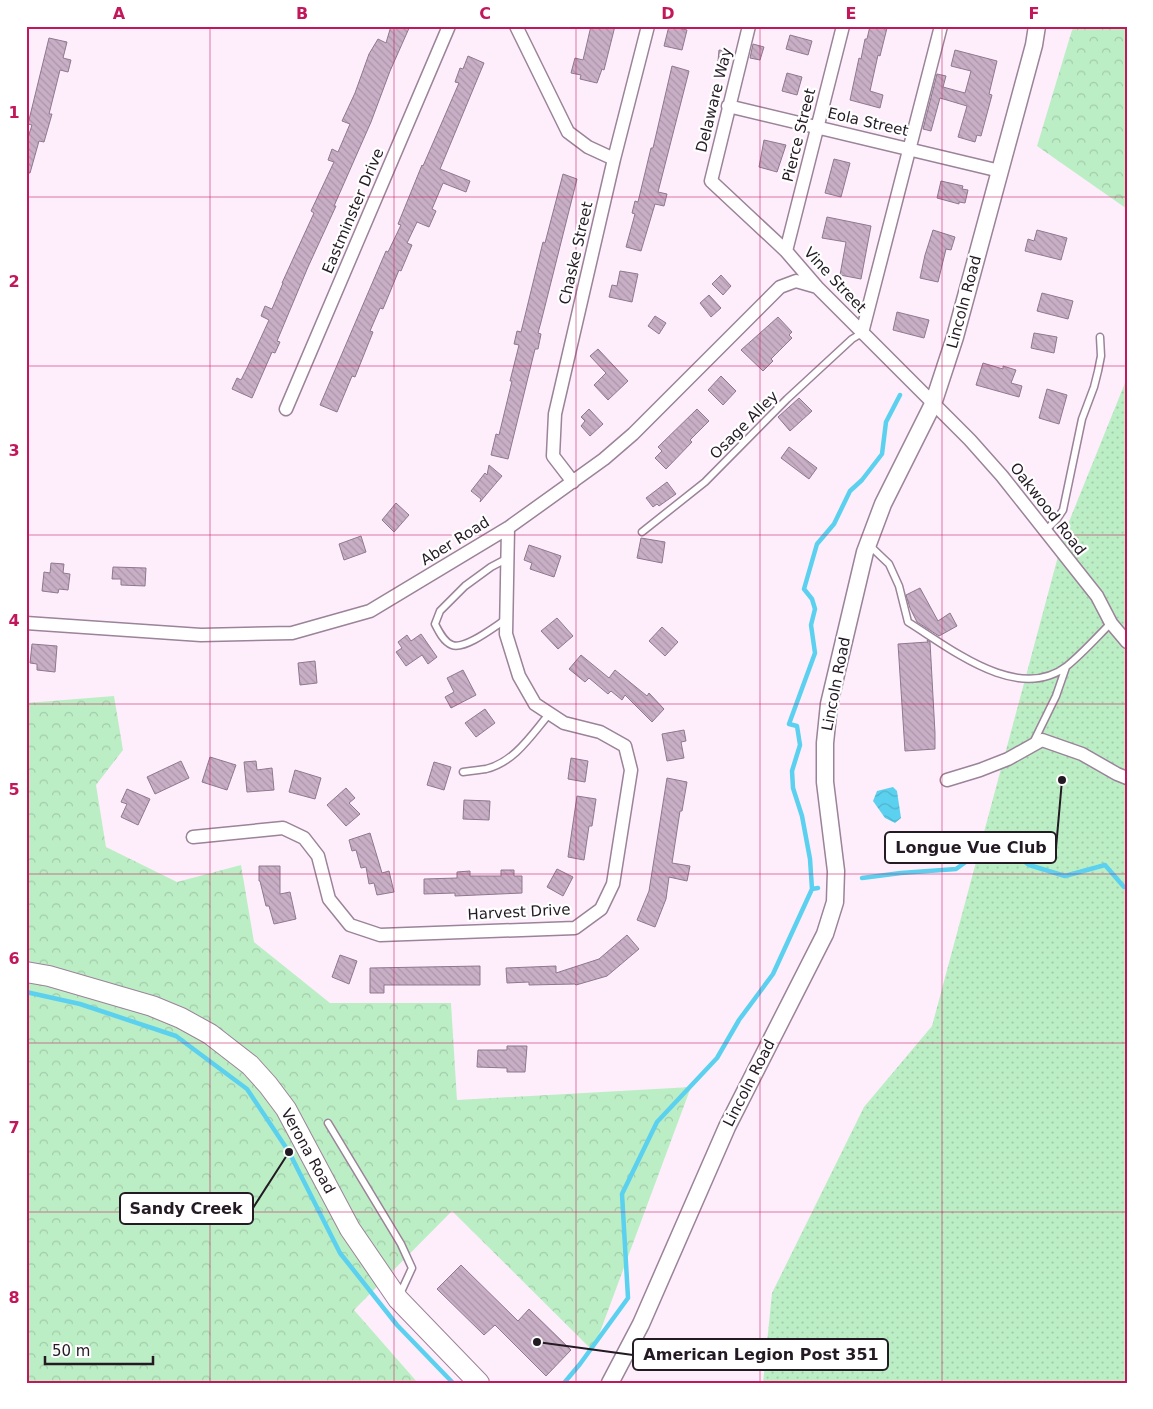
<svg xmlns="http://www.w3.org/2000/svg" width="1153" height="1409" font-family="'DejaVu Sans',sans-serif">
<style>
.grass{fill:url(#grass-dots)}
.forest{fill:url(#forest-crowns)}
.water{fill:url(#water-waves)}
.lines{fill:none;stroke-linecap:round;stroke-linejoin:round}
.stream{stroke:#5bd1ef;stroke-width:4.5}
.building{fill:url(#building-back-hatch);stroke:#8e788d}
.service-casing{stroke:#9b8399;stroke-width:9}
.minor-casing{stroke:#9b8399;stroke-width:15}
.tertiary-casing{stroke:#9b8399;stroke-width:19}
.primary-casing{stroke:#9b8399;stroke-width:22}
.service{stroke:#fff;stroke-width:6}
.minor{stroke:#fff;stroke-width:12}
.tertiary{stroke:#fff;stroke-width:16}
.primary{stroke:#fff;stroke-width:20}
.grid{fill:none;stroke:#c2185b;stroke-width:1;stroke-opacity:0.55}
.labels{text-anchor:middle;stroke-width:4.5;stroke-linejoin:round;paint-order:stroke}
.street-label{font-size:15px;fill:#231a23;stroke:#fff}
.leader{fill:none;stroke:#231a23;stroke-width:2}
.callout-dot{fill:#231a23;stroke:#fff;stroke-width:2}
.callout{fill:#fff;stroke:#231a23;stroke-width:2}
.callout-label{font-size:16px;text-anchor:middle;font-weight:bold;fill:#231a23}
.neatline{fill:none;stroke:#c2185b;stroke-width:2}
.grid-label{font-size:16px;text-anchor:middle;font-weight:bold;fill:#c2185b}
</style>
<defs>
<pattern id="grass-dots" width="8" height="8" patternUnits="userSpaceOnUse" patternTransform="scale(1.25)"><rect width="8" height="8" fill="#bceec5"/><path d="M2 2h.1M6 6h.1" fill="none" stroke="#a1cca9" stroke-width="1.8" stroke-linecap="round"/></pattern>
<pattern id="forest-crowns" width="20" height="18" patternUnits="userSpaceOnUse" patternTransform="scale(1.25)"><rect width="20" height="18" fill="#bceec5"/><path d="M2 6a3 3 0 1 1 6 0M12 15a3 3 0 1 1 6 0" fill="none" stroke="#a1cca9"/></pattern>
<pattern id="water-waves" width="16" height="10" patternUnits="userSpaceOnUse" patternTransform="scale(1.25)"><rect width="16" height="10" fill="#5bd1ef"/><path d="M0 5q4-4 8 0t8 0" fill="none" stroke="#4fb3cd"/></pattern>
<pattern id="building-back-hatch" width="6" height="6" patternUnits="userSpaceOnUse" patternTransform="scale(1.25)"><rect width="6" height="6" fill="#c8afc6"/><path d="M-1 5l2 2M0 0l6 6M5-1l2 2" fill="none" stroke="#ac96aa"/></pattern>
</defs>
<rect width="100%" height="100%" fill="#feeefc"/>
<path class="grass" d="M1127,378v1005h-364l9,-90 92,-186 68,-81 132,-492z"/>
<path class="forest" d="M1075,26h52v183l-90,-63 35,-116z
M114,696l9,54 -27,35 10,62 71,35 64,-17 13,77 76,61h121l6,97 234,-13 -98,264 -141,-140 -98,99 64,73h-392v-680z"/>
<path class="water" d="M893,787l4,4 4,27 -6,5 -10,-5 -12,-17 4,-10z"/>
<g class="lines">
<path class="stream" d="M862,878l39,-5 55,-4 40,-29 33,25 36,11 40,-11 19,22h3
M812,889l-2,-30 -8,-43 -9,-28 -1,-17 8,-26 -3,-19 -8,-2 26,-71 -4,-28 4,-16 -3,-10 -8,-10 13,-45 17,-20 16,-33 12,-11 20,-26 4,-32 14,-27
M26,992l54,12 96,32 71,53 42,63 51,101 57,72 56,58
M564,1383l16,-19 48,-66 -6,-104 35,-72 60,-64 22,-38 34,-46 39,-85 6,-1"/>
</g>
<path class="building" d="M391,26h19l-20,45 -19,51 -37,84h2l-28,61 -31,74 3,1 -5,11 -3,-1 -20,46 -20,-9 5,-11 4,2 7,-14 21,-46 -8,-4 4,-10 7,3 11,-26h-1l32,-70 -3,-2 23,-49 -6,-2 4,-11 6,3 12,-28 -8,-3 13,-28 14,-39 9,-15 8,4z
M591,26h24l-11,44 -2,-1 -5,14 -17,-4 1,-4 -10,-2 4,-15 8,2z
M669,26l18,4 -5,20 -18,-4z
M870,26l17,2 -7,28 -2,-1 -8,36 13,4 -3,13 -30,-8 9,-42 2,1 4,-20h2z
M790,35l22,6 -4,14 -22,-6z
M49,38l18,4 -4,16 8,2 -3,12 -8,-2 -11,44h3l-8,28 -5,-1 -9,32h-4v-29l6,-19 -4,-1z
M753,44l11,3 -4,13 -10,-2z
M719,50l13,2 -2,12 -12,-3z
M955,50l42,11 -8,33 3,1 -11,41 -4,-1 -2,7 -17,-5 9,-31 -27,-8 -9,33 -8,-2 14,-55 9,2 -3,11 22,6 6,-22 -20,-5z
M468,56l16,7 -44,106 30,12 -4,11 -23,-9 -11,26 4,2 -7,16 -12,-5 -10,21 5,2 -11,26 -2,-1 -16,39 -3,-1 -10,23 3,1 -18,45 -3,-1 -15,36 -17,-7 66,-154 2,1 13,-27 -3,-1 24,-59 1,1 36,-83 -4,-1 5,-14 3,1z
M672,66l17,5 -31,121 9,2 -3,12 -9,-2 -14,47 -15,-4 9,-33 -3,-1 3,-12 3,1 13,-54h2z
M787,73l15,4 -5,18 -15,-4z
M764,140l22,5 -9,27 -18,-5z
M834,159l16,4 -9,34 -16,-4z
M563,174l14,5 -36,143 -3,11 3,1 -3,15h-3l-27,110 -17,-4 5,-21 3,1 13,-54h-2l9,-36 -5,-1 3,-13 4,1 22,-90 2,1z
M941,181l22,5 -1,3 6,1 -3,13 -6,-1v2l-22,-6z
M827,217l44,9 -10,53 -21,-4 6,-33 -24,-4z
M933,230l22,7 -4,13 -5,-1 -8,33 -18,-4 5,-23z
M1037,230l30,8 -6,22 -36,-9 3,-12 6,2z
M620,271l18,3 -6,28 -23,-5 3,-12 5,1z
M721,275l10,11 -8,9 -11,-11z
M1042,293l31,8 -5,18 -31,-8z
M709,295l12,13 -10,9 -11,-14z
M897,312l32,8 -5,18 -31,-8z
M655,316l11,7 -7,11 -11,-8z
M778,317l14,15 -3,3 3,3 -21,21 2,2 -10,10 -22,-21z
M1034,333l23,4 -3,16 -23,-5z
M598,349l30,32 -20,19 -14,-15 12,-12 -16,-17z
M983,363l20,6v-3l13,4 -5,13 11,3 -3,11 -43,-12z
M721,376l15,15 -13,14 -15,-15z
M1047,389l20,6 -8,29 -20,-6z
M799,398l13,13 -22,20 -12,-14z
M589,409l14,15 -13,12 -9,-10 4,-5 -4,-4z
M697,409l12,12 -19,19 2,2 -26,27 -11,-11 7,-7 -4,-4z
M789,447l28,21 -8,11 -28,-21z
M489,465l13,11 -22,26 1,-3 -10,-8 14,-18 2,2z
M667,482l9,12 -17,12 -2,-2 -4,3 -7,-9z
M396,503l13,12 -15,17 -12,-12z
M361,536l5,16 -22,8 -5,-16z
M641,538l24,4 -3,21 -25,-5z
M529,545l32,11 -7,21 -24,-8 2,-6 -8,-3z
M51,563l13,1 -1,9 7,1 -2,16 -9,-1 -1,4 -16,-2 2,-19 6,1z
M113,567l33,1 -1,18 -24,-1v-6h-9z
M920,588l18,33 12,-8 7,13 -18,10 -22,-14 -7,-14 -4,-13z
M557,618l16,18 -15,13 -17,-18z
M662,627l16,15 -13,14 -16,-15z
M421,634l16,23 -9,7 -6,-9 -16,11 -10,-14 6,-4 -4,-6 9,-7 4,6z
M927,640l3,2 5,91v16l-30,2 -7,-107 30,-2z
M32,644l25,2 -2,26 -18,-2v-6l-7,-1z
M581,655l28,23 6,-8 32,26 2,-3 15,16 -12,13 -27,-27 -3,5 -11,-9 -3,3 -19,-16 -4,4 -16,-13z
M315,661l2,22 -17,2 -2,-22z
M463,670l13,25 -25,13 -6,-11 9,-5 -7,-14z
M485,709l10,14 -19,14 -11,-14z
M684,730l2,11 -5,1 3,16 -17,3 -5,-27z
M210,757l26,8 -9,25 -25,-8z
M571,758l17,3 -3,21 -17,-3z
M181,761l8,17 -34,16 -8,-17z
M256,761l1,9 15,-2 2,22 -27,2 -3,-30z
M434,762l17,5 -7,23 -17,-5z
M295,770l26,8 -6,21 -26,-7z
M667,778l20,4 -5,29h-2l-8,52 18,3 -3,15 -18,-4 -3,22 -11,28 -18,-7 12,-29z
M346,788l9,10 -6,5 11,11 -14,12 -19,-21z
M127,789l23,10 -12,26 -17,-8 6,-13 -6,-2z
M577,796l19,3 -4,27h-3l-5,34 -16,-3z
M464,800l26,1 -1,19 -26,-1z
M370,833l12,40 7,-2 5,21 -17,3 -3,-12 -5,1 -3,-17 -5,1 -5,-18 -4,1 -3,-11z
M259,866h21v28l10,-2 6,27 -22,5 -5,-18h-3l-6,-25h-1z
M557,869l16,8 -10,19 -16,-9z
M501,870h13v6h8v17l-67,3v-3l-31,1v-15l33,-1v-6l13,-1v5h31z
M627,935l12,14 -32,27 -31,9 -1,-1 -46,1v-3l-22,1 -1,-15 50,-2v7l43,-14z
M340,955l17,6 -8,23 -17,-7z
M480,966v19h-96v8h-14v-25z
M507,1046h20l-2,26h-18v-4l-30,-1 1,-17h29z
M461,1265l57,56 11,-12 42,41 -25,26 -51,-51 -11,10 -47,-46z"/>
<g class="lines">
<defs>
<path id="service" d="M1046,530l11,-11 6,-9 19,-91 12,-32 4,-16 3,-15 -1,-19
M642,532l63,-50 82,-83 65,-60 10,-6
M868,544l21,20 10,22 9,36c42,26 110,82 159,44 16,-13 30,-29 44,-43
M505,620c-11,7 -40,30 -53,25 -8,-3 -13,-13 -17,-21l5,-13 25,-25 26,-19 17,-9
M1033,743l23,-47 10,-29
M463,772c8,-1 16,-2 23,-3 29,-7 46,-35 64,-56
M328,1123l73,121 11,24 -12,26"/>
<path id="minor" d="M516,26l52,106 20,15 26,12
M749,26l-38,155 75,70 31,36 153,153 32,36 95,120 14,27 16,19
M728,106l272,65
M786,251l57,-225
M862,333l79,-307
M286,409l163,-383
M573,482l-20,-26 2,-42 59,-255 34,-133
M26,623l175,12 91,-2 78,-22 138,-83 96,-69 29,-25 147,-147 16,-6 21,6
M947,780l33,-10 28,-11 34,-19 40,14 35,20 10,4
M193,837l90,-9 21,10 14,18 11,43 21,26 30,10 195,-7 26,-19 12,-25 18,-114 -6,-24 -25,-14 -36,-9 -29,-19 -16,-28 -13,-42 2,-106"/>
<path id="tertiary" d="M610,1383l31,-59 86,-197 98,-193 10,-32 1,-31 -11,-89v-39l4,-39 36,-152 18,-48 50,-100 22,-67 79,-292 3,-19"/>
<path id="primary" d="M26,972l23,4 103,30 29,12 29,16 40,31 18,20 18,24 64,120 48,70 81,84"/>
</defs>
<use href="#service" class="service-casing"/>
<use href="#minor" class="minor-casing"/>
<use href="#tertiary" class="tertiary-casing"/>
<use href="#primary" class="primary-casing"/>
<use href="#service" class="service"/>
<use href="#minor" class="minor"/>
<use href="#tertiary" class="tertiary"/>
<use href="#primary" class="primary"/>
</g>
<path class="grid" d="M210,26v1357M394,26v1357M576,26v1357M760,26v1357M942,26v1357M26,197h1101M26,366h1101M26,535h1101M26,704h1101M26,874h1101M26,1043h1101M26,1212h1101"/>
<g class="labels">
<g class="street-label">
<text transform="translate(714 100) rotate(-76)" y="5">Delaware Way</text>
<text transform="translate(868 122) rotate(13)" y="5">Eola Street</text>
<text transform="translate(799 135) rotate(-76)" y="5">Pierce Street</text>
<text transform="translate(353 211) rotate(-67)" y="5">Eastminster Drive</text>
<text transform="translate(576 253) rotate(-77)" y="5">Chaske Street</text>
<text transform="translate(835 280) rotate(47)" y="5">Vine Street</text>
<text transform="translate(964 302) rotate(-75)" y="5">Lincoln Road</text>
<text transform="translate(744 425) rotate(-45)" y="5">Osage Alley</text>
<text transform="translate(1048 509) rotate(52)" y="5">Oakwood Road</text>
<text transform="translate(455 541) rotate(-32)" y="5">Aber Road</text>
<text transform="translate(836 684) rotate(-79)" y="5">Lincoln Road</text>
<text transform="translate(519 912) rotate(-3)" y="5">Harvest Drive</text>
<text transform="translate(749 1083) rotate(-63)" y="5">Lincoln Road</text>
<text transform="translate(308 1151) rotate(61)" y="5">Verona Road</text>
</g>
</g>
<path class="leader" d="M1062 780L1056 848M289 1152L253 1208M537 1342L633 1355"/>
<g class="callout-dot">
<circle cx="1062" cy="780" r="5"/>
<circle cx="289" cy="1152" r="5"/>
<circle cx="537" cy="1342" r="5"/>
</g>
<g class="callout">
<rect x="885" y="832" width="171" height="31" rx="5"/>
<rect x="120" y="1193" width="133" height="31" rx="5"/>
<rect x="633" y="1339" width="255" height="31" rx="5"/>
</g>
<g class="callout-label">
<text x="971" y="853">Longue Vue Club</text>
<text x="186" y="1214">Sandy Creek</text>
<text x="761" y="1360">American Legion Post 351</text>
</g>
<rect width="1153" height="1409" fill="none" stroke="#ffffff" stroke-width="55"/>
<path d="M45 1356v8h108v-8" fill="none" stroke="#231a23" stroke-width="2.5"/>
<text x="52" y="1356" font-size="15" fill="#231a23" stroke="#ffffff" stroke-width="4" paint-order="stroke">50 m</text>
<rect x="28" y="28" width="1098" height="1354" class="neatline"/>
<g class="grid-label">
<text x="119" y="19">A</text>
<text x="302" y="19">B</text>
<text x="485" y="19">C</text>
<text x="668" y="19">D</text>
<text x="851" y="19">E</text>
<text x="1034" y="19">F</text>
<text x="14" y="118">1</text>
<text x="14" y="287">2</text>
<text x="14" y="456">3</text>
<text x="14" y="626">4</text>
<text x="14" y="795">5</text>
<text x="14" y="964">6</text>
<text x="14" y="1133">7</text>
<text x="14" y="1303">8</text>
</g>
</svg>
